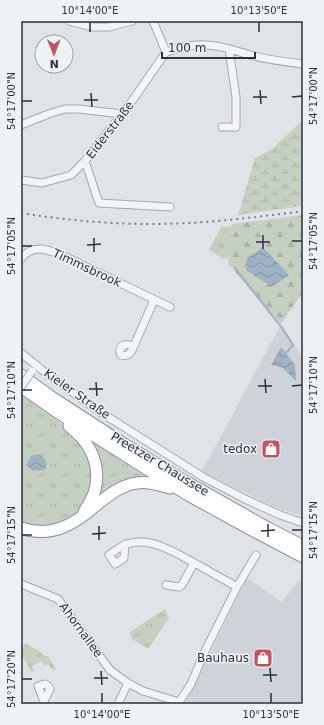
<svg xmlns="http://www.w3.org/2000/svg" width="324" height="725" font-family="'DejaVu Sans',sans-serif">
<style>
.built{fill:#cfd2d9}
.grass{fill:url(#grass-tufts)}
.forest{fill:url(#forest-firs)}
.wetland{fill:url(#wetland-marsh)}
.water{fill:url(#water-waves)}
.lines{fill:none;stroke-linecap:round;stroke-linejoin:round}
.stream{stroke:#9fb1c3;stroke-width:2}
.minor-casing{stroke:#a6aab1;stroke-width:9}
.trunk-casing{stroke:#89919c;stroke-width:13}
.minor{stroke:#f2f4f6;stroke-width:7}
.trunk{stroke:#fff;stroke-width:11}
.rail{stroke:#7b838f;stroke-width:2;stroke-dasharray:2 4;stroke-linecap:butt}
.minor-bridge-casing{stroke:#a6aab1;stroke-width:9;stroke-linecap:butt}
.minor-bridge{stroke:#f2f4f6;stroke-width:7}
.ticks{fill:none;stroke:#2b313d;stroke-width:1.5}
.labels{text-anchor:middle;stroke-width:3;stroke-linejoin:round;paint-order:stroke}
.street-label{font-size:12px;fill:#2b313d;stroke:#eff2f5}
.poi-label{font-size:12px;fill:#2b313d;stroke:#eff2f5;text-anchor:end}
.neatline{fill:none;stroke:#2b313d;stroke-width:1.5}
.ticks-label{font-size:10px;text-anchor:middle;fill:#2b313d}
</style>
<defs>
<pattern id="grass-tufts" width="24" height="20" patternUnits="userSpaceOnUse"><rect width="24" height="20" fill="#c6d0c2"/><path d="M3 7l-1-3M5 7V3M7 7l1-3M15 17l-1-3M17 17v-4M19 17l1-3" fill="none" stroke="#aab3a8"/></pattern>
<pattern id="forest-firs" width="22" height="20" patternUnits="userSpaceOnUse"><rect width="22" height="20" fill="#c6d0c2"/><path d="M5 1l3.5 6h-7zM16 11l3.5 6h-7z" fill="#aab3a8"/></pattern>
<pattern id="wetland-marsh" width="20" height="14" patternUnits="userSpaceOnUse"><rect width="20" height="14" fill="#c6d0c2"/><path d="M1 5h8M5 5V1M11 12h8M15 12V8" fill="none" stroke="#aab3a8"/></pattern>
<pattern id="water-waves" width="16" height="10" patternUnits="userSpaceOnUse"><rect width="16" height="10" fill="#9fb1c3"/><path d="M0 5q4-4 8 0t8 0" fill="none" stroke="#8291a0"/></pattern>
</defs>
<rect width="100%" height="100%" fill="#e0e3e7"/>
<path class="built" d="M281,324l22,34v158l-27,-8 -74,-37 32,-59z
M247,578l35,24 17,-22 4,3v121h-118z"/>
<path class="grass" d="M232,226l-3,32 -6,1 -14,-9 12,-23z
M23,396l31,22 25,20 11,18 4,17 -8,30 -14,15 -16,8 -20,1 -15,-5v-123z
M87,438l63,41 -47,18 -8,1z
M165,609l4,9 -21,31 -16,-10 -2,-7z
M26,644l15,8 3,4h4l8,13 -3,2 -5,-7 -4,2 -2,-5 -10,5 2,5 -3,1 -10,-19 3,-8z"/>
<path class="forest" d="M303,215v77l-22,32 -53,-60 4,-40z"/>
<path class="wetland" d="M303,120v86l-65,9 17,-57 17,-9z"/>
<path class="water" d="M263,247l26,28 -17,12 -26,-17 1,-12z
M281,347l14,18 1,16 -13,-13 -12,-3z
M38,454c7,4 10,8 7,16l-12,1 -5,-4 -1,-5 4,-6z"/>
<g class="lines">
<path class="stream" d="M235,268l47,60 11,17 -7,8"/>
<defs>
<path id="minor" d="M69,21l23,6h17l23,-6
M153,21l13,31 -36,52 -45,57 14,42 71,4
M166,52c13,-4 26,-8 40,-7 16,0 32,7 48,11 16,4 32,6 49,8
M21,125l30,-12 14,-4h14l43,5
M222,127h14v-30l-7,-48
M21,180l21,3 29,-8 14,-14
M21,259c4,-6 10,-10 18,-10 14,-1 48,19 62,25 23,11 46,22 69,33
M134,346c-3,7 -5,11 -13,9l-1,-2c-1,-10 7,-9 14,-7l20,-46
M21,353l21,17 55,40 106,67 42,22 35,16 23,8
M125,544l-1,14 -9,6 -6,-9c7,-5 14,-11 22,-12 24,-5 48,12 69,23 12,7 25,14 37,21l-32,64 -14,33 -12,18v2
M21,584l37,15 52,71 18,13 15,8 36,11
M166,585l13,2 3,-2 12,-22
M237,587l19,-32
M44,701l6,-12 -2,-3 -3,-2 -7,2 7,18
M118,704l10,-21"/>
<path id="trunk" d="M21,375l29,21 74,48 59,36 85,48 35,18
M21,387l39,27 128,81 62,34 53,28
M69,426c4,3 8,7 12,11 13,14 19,34 14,53 -2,8 -7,15 -11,22
M21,528c32,11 55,-5 78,-25 11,-9 23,-18 38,-20 11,-2 22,2 33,5"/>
</defs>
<use href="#minor" class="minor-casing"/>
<use href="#trunk" class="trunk-casing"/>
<use href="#minor" class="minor"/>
<use href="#trunk" class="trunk"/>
<path class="rail" d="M21,213c55,9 111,13 167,10 38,-2 77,-7 115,-12"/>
<defs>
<path id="minor-bridge" d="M21,387l11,-16"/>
</defs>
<use href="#minor-bridge" class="minor-bridge-casing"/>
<use href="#minor-bridge" class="minor-bridge"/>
</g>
<path class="ticks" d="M90,22v10M259,22v10M260,90l1,14M91,93l1,14M253,97h14M292,97l10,-1M84,100h14M22,101h10M263,235v14M94,238v14M292,241h10M256,242h14M87,245l14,-1M22,246h10M265,379l1,14M96,382l1,14M258,386h14M292,386l10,-1M89,389h14M22,390h10M268,524v13M99,526v14M292,530h10M261,531l14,-1M92,534l14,-1M22,535h10M270,668l1,14M101,671l1,14M263,675h14M94,678h14M22,679h10M102,693v10M271,693v10"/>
<defs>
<symbol id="shop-square" viewBox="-11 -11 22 22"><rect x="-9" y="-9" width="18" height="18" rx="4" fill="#be5464" stroke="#eff2f5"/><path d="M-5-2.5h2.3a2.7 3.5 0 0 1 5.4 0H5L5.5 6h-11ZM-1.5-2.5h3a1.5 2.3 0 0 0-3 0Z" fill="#fff"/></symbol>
</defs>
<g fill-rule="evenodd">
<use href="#shop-square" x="260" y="438" width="22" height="22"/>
<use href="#shop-square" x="252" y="647" width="22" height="22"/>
</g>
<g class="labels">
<g class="street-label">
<text transform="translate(110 130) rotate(-52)" y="4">Eiderstraße</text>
<text transform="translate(87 268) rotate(25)" y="4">Timmsbrook</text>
<text transform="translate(77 394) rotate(35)" y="4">Kieler Straße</text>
<text transform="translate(160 464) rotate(31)" y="4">Preetzer Chaussee</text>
<text transform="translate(81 630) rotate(54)" y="4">Ahornallee</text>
</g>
<g class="poi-label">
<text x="257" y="453">tedox</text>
<text x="249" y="662">Bauhaus</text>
</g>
</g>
<rect width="324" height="725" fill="none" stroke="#eff2f5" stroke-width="44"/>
<g transform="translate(54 54) rotate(179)"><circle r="19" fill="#eff2f5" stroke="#a1a5ab"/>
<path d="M0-3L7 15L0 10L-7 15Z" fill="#be5464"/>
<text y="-6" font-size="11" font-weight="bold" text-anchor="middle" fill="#2b313d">N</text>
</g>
<path d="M162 52v6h93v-6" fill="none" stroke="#2b313d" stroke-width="2"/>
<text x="168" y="52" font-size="12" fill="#2b313d" stroke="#eff2f5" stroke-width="3" paint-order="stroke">100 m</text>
<rect x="22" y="22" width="280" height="681" class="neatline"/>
<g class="ticks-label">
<text x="90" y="14">10°14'00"E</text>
<text x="259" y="14">10°13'50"E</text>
<text transform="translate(313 96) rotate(-90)" y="4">54°17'00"N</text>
<text transform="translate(11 101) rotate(-90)" y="4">54°17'00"N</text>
<text transform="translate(313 241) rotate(-90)" y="4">54°17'05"N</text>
<text transform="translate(11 246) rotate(-90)" y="4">54°17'05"N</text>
<text transform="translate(313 385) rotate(-90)" y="4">54°17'10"N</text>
<text transform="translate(11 390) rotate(-90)" y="4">54°17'10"N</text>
<text transform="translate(313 530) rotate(-90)" y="4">54°17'15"N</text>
<text transform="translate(11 535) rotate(-90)" y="4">54°17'15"N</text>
<text transform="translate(11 679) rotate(-90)" y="4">54°17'20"N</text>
<text x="102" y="718">10°14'00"E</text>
<text x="271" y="718">10°13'50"E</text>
</g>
</svg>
